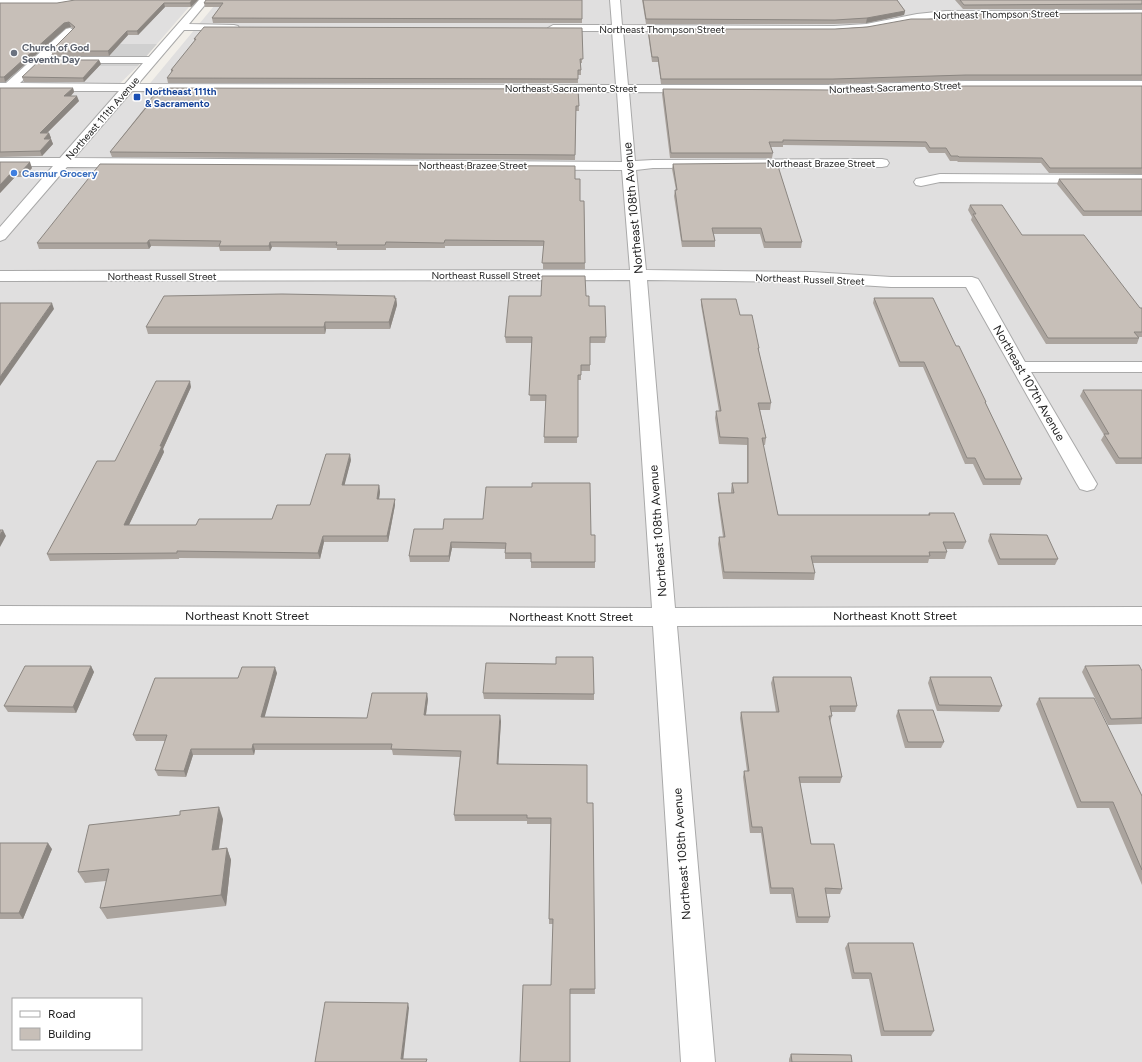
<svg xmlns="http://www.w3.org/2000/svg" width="1142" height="1062" font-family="Figtree,sans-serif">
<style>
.residential{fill:#e0dfdf;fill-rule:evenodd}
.religious{fill:#d0d0d0}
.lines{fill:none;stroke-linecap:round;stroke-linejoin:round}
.minor-casing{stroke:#a9a9a9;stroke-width:2}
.minor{fill:#fff;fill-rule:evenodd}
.wall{fill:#aba49e}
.shaded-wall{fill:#8b8681}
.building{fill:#c7bfb8;stroke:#8b8681}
.worship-dot{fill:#6b7280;stroke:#fff;stroke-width:1.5}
.transit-dot{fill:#1a4fb4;stroke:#fff;stroke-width:1.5}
.shop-dot{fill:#3f7fe0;stroke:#fff;stroke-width:1.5}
.labels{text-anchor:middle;stroke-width:3;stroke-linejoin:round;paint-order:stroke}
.far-street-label{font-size:10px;fill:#222;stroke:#fff}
.far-worship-label{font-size:10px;font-weight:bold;fill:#5b616d;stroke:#fff;text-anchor:start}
.far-transit-label{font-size:10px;font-weight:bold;fill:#164399;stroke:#fff;text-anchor:start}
.far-shop-label{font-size:10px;font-weight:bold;fill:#366cbe;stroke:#fff;text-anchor:start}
.street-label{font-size:12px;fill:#222;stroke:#fff}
</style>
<rect width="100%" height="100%" fill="#f2efe9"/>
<path class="residential" d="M195,0l-38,44h-73l-72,-17z
M219,0h923v1062h-1142v-980l54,-16h84l-26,25 30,2zM13,999h128v50h-128z"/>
<path class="religious" d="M12,27l89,1 -17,16h73l-19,22h-84l-17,16h-37z"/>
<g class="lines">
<defs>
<path id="minor" d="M0,0h84c-7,8 -70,6 -84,6z
M199,0h10l-20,24 45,1 4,1 1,2 -1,2h-54l-46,54 478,1 -4,-54h-59l-5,-3 5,-3h59l-2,-25h10l2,25 212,1 32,-2 51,-10 29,-3 196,-1v6l-196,1 -29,3 -51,10 -32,2 -211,-1 5,54h204l133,-4h177v8h-177l-133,4 -203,-1 6,69 18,-1 229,-1 5,1 2,3 -2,3 -5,1 -229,1 -17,2 10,100 166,2 79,5h81l6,2 2,3 45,80h117v10h-111l66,112 -3,5 -7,2 -7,-2 -3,-5 -111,-197h-75l-79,-5 -165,-2 28,328 467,-1v18l-465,1 38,436h-34l-28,-436 -653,-2v-18l652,2 -22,-328 -630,1v-10l630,-1 -8,-100 -555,-3 -62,72 -5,2v-14l53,-61h-53v-8h60l59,-67h-119v-8h6l60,-54 4,-1 5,3 -1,2 -25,24h100zM41,63h102l-18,21 -105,-1zM132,91l485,1 5,70 -548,-4z
M940,174l202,1v8l-202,-1 -19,4 -5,-1 -2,-3 2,-3z"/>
</defs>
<use href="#minor" class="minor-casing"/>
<use href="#minor" class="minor"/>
</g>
<path class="wall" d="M198,0l-7,7h-26l-27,28h-10l-19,21h-56l-2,-5 22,-22 -2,-2 -5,1 -61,54h-5v-79h57z
M582,0v23h-369l-1,-5 8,-11h-15l-1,-4z
M642,0h255l8,11 -1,4 -38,8 -32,1h-188z
M955,0h187v9h-179z
M1142,13v67h-177l-133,4h-171l-3,-22h-6l-4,-28v-5h187l137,-10 -1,-1 1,-4z
M582,28v35h-1v12h-3v8h-410l-1,-5 4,-5v-3l24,-29 -1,-2z
M99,60l2,4 -17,18h-60l-2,-5z
M1142,86v88l-93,-1 -8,-10 -83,-1 -1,-1h-7l-5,-8h-16l-4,-6 -142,-2v2h-12l2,6 -1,5h-102l-8,-64 1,-5 170,1z
M0,88h73l1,4 -3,4 8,5 -32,32h2l2,5 -1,1h1l2,5 -11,12 -42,1z
M578,89l1,22h-3l-1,49 -463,-3 -2,-5 37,-47v-1z
M0,162l32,6 -9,9h-8l-15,16z
M673,164l129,78 -1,6h-37l-4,-14h-46l1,7v6h-33l-8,-51 1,-6h1l-4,-21z
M575,179l5,22h4l1,68h-42v-23h-98v2h-59v2h-49v-2l-65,-1 -2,4h-50l-1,-4 -68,-1 -2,3h-110l-2,-6z
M1059,179h83v37h-59l-26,-32z
M970,205l52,30 118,73h2v29h-3v1l-2,6h-91l-75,-124 1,-3 -4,-7z
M586,296l3,10 17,31 -1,6h-15v28h-9v9h-3l-1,63h-33l2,-42h-16l2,-58h-26l-1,-6z
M396,298l1,7 -7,24h-64l-1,5h-177l-2,-7z
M874,298l82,48 30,56v2l36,75 -2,6h-37l-10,-21h-8l-42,-97h-24l-26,-64z
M701,299l58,49v4l12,51 -1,7h-10l6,28 -1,7h-2l15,70h150l1,-2 37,29 -3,7h-17l1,3 -2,7h-16l-1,4h-115l2,10 -1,7 -91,-1 -5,-35 1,-7h4l-5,-37v-7h13v-3l1,-7h15v-38l-28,-1 -4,-26 1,-7h3l-18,-106z
M191,387l-28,62 1,3 -35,73h67l76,-6 38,-14 41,-45 -7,25h35l1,7 -1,7 16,6 -7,37h-64l-4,17 -141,-1v1l-129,2 -3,-7 68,-93z
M1083,390h59v74h-26l-15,-24 3,-5 -24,-39z
M532,487l59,48h4v33h-64v-9h-26v-10l-53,-1 -3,14h-39l-1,-6 34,-27 40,-10z
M990,534l68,25 -3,6h-57l-10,-24z
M91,666l3,6 -18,41 -68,-1 -4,-6z
M1085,666l57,5v53l-34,1 -26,-53z
M277,673l-13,44 103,1 61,-19 -2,16 75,6 -3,43 89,39 8,191h-25l-19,-9 2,-61h-4v-5l2,-95h-24v-3h-72l-1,-6 6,-58 -67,-2 -1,-5h-137l-1,5h-61l-7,22 -28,-1 -3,-6 10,-29h-29l-3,-6 105,-57z
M773,677l84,29 -2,6h-24l1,4 -2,6 12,55 -2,6h-40l11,61 31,45 -2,5h-14l4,23 -2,6h-32l-5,-29h-21l-9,-61h-11l-7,-56 1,-6h3l-7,-53 1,-6h35l-5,-29z
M930,677l72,29 -3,6 -62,-1 -9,-28z
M483,693l111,1v6l-110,-1z
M1039,698l103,98v89l-33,-77h-32l-41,-104z
M898,710l46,32 -3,6h-36l-9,-32z
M223,819l-4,30 8,-1 4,12 -5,46 -119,13 -7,-11 6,-27 -21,2 -7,-11z
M0,843l52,6 -29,70h-23z
M848,943l86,88 -3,5h-50l-12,-57h-17l-7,-31z
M791,1054l61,8h-63v-3z"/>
<path class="shaded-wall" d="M192,0h6l-7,7 -1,-4z
M164,3l1,4 -27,28 -1,-4z
M905,11l-1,4 -38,8 1,-5z
M69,22l2,5 -5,1 -61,54 -1,-5 60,-54z
M127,31l1,4 -19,21 -1,-5z
M99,60l2,4 -17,18 -1,-4z
M73,88l1,4 -8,9 -2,-5z
M77,96l2,5 -37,37 -2,-5z
M49,133l2,5 -6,6 -1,-5z
M51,139l2,5 -11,12 -2,-5z
M30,162l2,6 -9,9 -2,-5z
M12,172l3,5 -15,16v-8z
M149,240l2,6 -2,3 -2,-6z
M270,242l2,5 -2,4 -1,-5z
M395,296v4l1,-2 1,7 -7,24 -1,-7z
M52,303l2,6 -54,77v-9z
M325,322l1,7 -1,5 -1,-7z
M190,381l1,6 -28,62 1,3 -38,79 -2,-6 36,-79z
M350,454l1,6 -8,31 -1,-6z
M379,485l1,7 -2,13 -1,-6z
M395,499v6l-7,37 -1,-6z
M3,530l3,6 -6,11v-12z
M323,536l1,6 -4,17 -2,-6z
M451,542l1,6 -3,14v-6z
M91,666l3,6 -18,41 -3,-6z
M275,667l2,6 -14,50 -2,-6z
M427,693l1,6 -3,22 -1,-6z
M500,715l1,6 -3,49 -1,-6z
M253,744l2,6 -1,5 -2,-6z
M191,749l2,6 -7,22 -2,-6z
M219,807l4,12 -6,42 -5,-11z
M48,843l4,6 -29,70 -4,-6z
M227,848l4,12 -5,46 -5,-11z
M408,1003l1,5 -6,54 -2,-3z"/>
<path class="building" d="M75,0h117l-2,3h-26l-27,28h-10l-19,20h-57l24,-24 -6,-5 -5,1 -60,54h-4v-74h57z
M206,0h376v19l-370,-1 11,-15h-19z
M643,0h254l8,11 -38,7 -32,2 -189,-1z
M960,0h182v4l-178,1z
M1142,13v62h-176l-133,4h-172l-3,-22h-6l-4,-28h187l32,-2 44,-8h66l-5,-5z
M204,27l378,1 1,31h-3l1,11h-3v9l-411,-1 6,-8h-2l25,-31h-2z
M40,60h59l-16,18 -61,-1z
M966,86h176v82h-92l-8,-10 -83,-1 -1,-1h-7l-5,-8h-16l-4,-6 -143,-2v2h-14l4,11h-102l-8,-64 170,1z
M0,88h73l-9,8h13l-37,37h9l-5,6h7l-11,12 -40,1z
M159,88l419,1 1,17h-3l-1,49 -465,-3 39,-48h-2z
M0,162h30l-9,10h-9l-12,13z
M777,163l25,79h-37l-4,-14h-49l3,13h-33l-7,-51h2l-4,-26z
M100,164l475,2v13h5v22h4l1,62h-43l2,-22 -99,-1 -1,3 -58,-1 -1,3h-49l1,-3h-67l-1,4h-50l2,-5 -72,-1 -2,3h-110z
M1059,179h83v32h-58z
M970,205h32l20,30h62l56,73h2v24h-8l5,6h-91l-75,-124h3z
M542,276h43l1,20h3v10h16l1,31h-16v28h-9v10h-3v62h-34l2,-42h-17l3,-58h-27l4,-41h32z
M282,294l113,2 -1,2h2l-7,24h-64l-1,5h-178l18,-31z
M874,298h59l23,48h3l27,56h-1l37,77h-37l-10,-21h-8l-43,-96h-24z
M701,299h35l4,16h12l7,33h-1l13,55h-13l8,35h-4l16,77h152l-1,-2h25l12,29h-23l4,10h-18l1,4h-119l4,17 -91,-1 -5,-35h6l-7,-44h16l-2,-10h16v-45l-28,-1 -4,-26h5z
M0,303h52l-52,74z
M156,381h34l-30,65h2l-38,79h72l3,-6h73l5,-14h33l16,-51h24l-8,31h37l-2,14h18l-8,37h-64l-5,17 -141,-2v2l-130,1 50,-93h18z
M1083,390h59v68h-23l-15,-24h5z
M532,483h58l1,52h4v27h-64v-9h-26l1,-10 -55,-1 -2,14h-40l5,-27h29l1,-10h39l3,-32h46z
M0,530h3l-3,5z
M990,534l57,1 11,24h-58z
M556,657h37l1,37 -111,-1 3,-30 70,1z
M1139,665l3,6v47l-31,1 -26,-53z
M25,666h66l-18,41 -69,-1z
M242,667h33l-14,50 106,1 5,-25h55l-3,22h76l-3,49 90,1v38h6l2,186h-25v73h-50l3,-77h28l2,-66h-4l2,-101h-24v-3h-73l7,-64 -70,-2 1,-5h-139l-1,5h-61l-7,22 -29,-1 12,-35h-34l22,-57h83z
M773,677h78l6,29h-27l2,10h-3l13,61h-43l12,67h23l8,45 -17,-1 5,29h-32l-5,-29h-22l-9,-61h-10l-8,-56h5l-8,-59h38z
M930,677h61l11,29 -63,-1z
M1039,698h55l48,98v74l-29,-68h-32z
M898,710h35l11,32h-36z
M219,807l-7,43 15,-2 -6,47 -121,13 9,-39 -31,3 11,-47 91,-10v-4z
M0,843h48l-29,70h-19z
M848,943h65l21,88h-50l-13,-58h-17z
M325,1002l83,1 -7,56h26l-1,3h-111z
M791,1054l60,1 1,7h-60z"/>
<circle class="worship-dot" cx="14" cy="53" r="4"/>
<rect class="transit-dot" x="133" y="93" width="8" height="8" rx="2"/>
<circle class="shop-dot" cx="14" cy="173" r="4"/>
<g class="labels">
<g class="far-street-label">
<text transform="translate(996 14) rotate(-1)" y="4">Northeast Thompson Street</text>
<text x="662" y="33">Northeast Thompson Street</text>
<text transform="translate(895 87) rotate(-2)" y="4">Northeast Sacramento Street</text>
<text x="571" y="92">Northeast Sacramento Street</text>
<text transform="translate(102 118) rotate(-49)" y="4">Northeast 111th Avenue</text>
<text x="821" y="167">Northeast Brazee Street</text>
<text x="473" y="169">Northeast Brazee Street</text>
<text x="486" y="279">Northeast Russell Street</text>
<text x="162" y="280">Northeast Russell Street</text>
<text transform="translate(810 279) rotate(2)" y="4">Northeast Russell Street</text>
</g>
<g class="far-worship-label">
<text x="22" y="51">Church of God<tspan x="22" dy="12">Seventh Day</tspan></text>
</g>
<g class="far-transit-label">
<text x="145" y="95">Northeast 111th<tspan x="145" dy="12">&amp; Sacramento</tspan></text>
</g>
<g class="far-shop-label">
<text x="22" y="177">Casmur Grocery</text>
</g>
<g class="street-label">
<text transform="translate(633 208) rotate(-95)" y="4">Northeast 108th Avenue</text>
<text transform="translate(1029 383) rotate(60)" y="4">Northeast 107th Avenue</text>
<text transform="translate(658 531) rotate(-94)" y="4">Northeast 108th Avenue</text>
<text x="247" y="620">Northeast Knott Street</text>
<text x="895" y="620">Northeast Knott Street</text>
<text x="571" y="621">Northeast Knott Street</text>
<text transform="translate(682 854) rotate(-94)" y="4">Northeast 108th Avenue</text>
</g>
</g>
<rect x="12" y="998" width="130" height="52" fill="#ffffff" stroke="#a7a7a7"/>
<rect x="20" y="1011" width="20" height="6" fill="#ffffff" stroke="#a7a7a7"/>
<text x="48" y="1018" font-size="12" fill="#222222">Road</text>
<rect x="20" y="1028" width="20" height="12" fill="#c7bfb8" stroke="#a7a7a7"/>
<text x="48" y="1038" font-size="12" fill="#222222">Building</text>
</svg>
